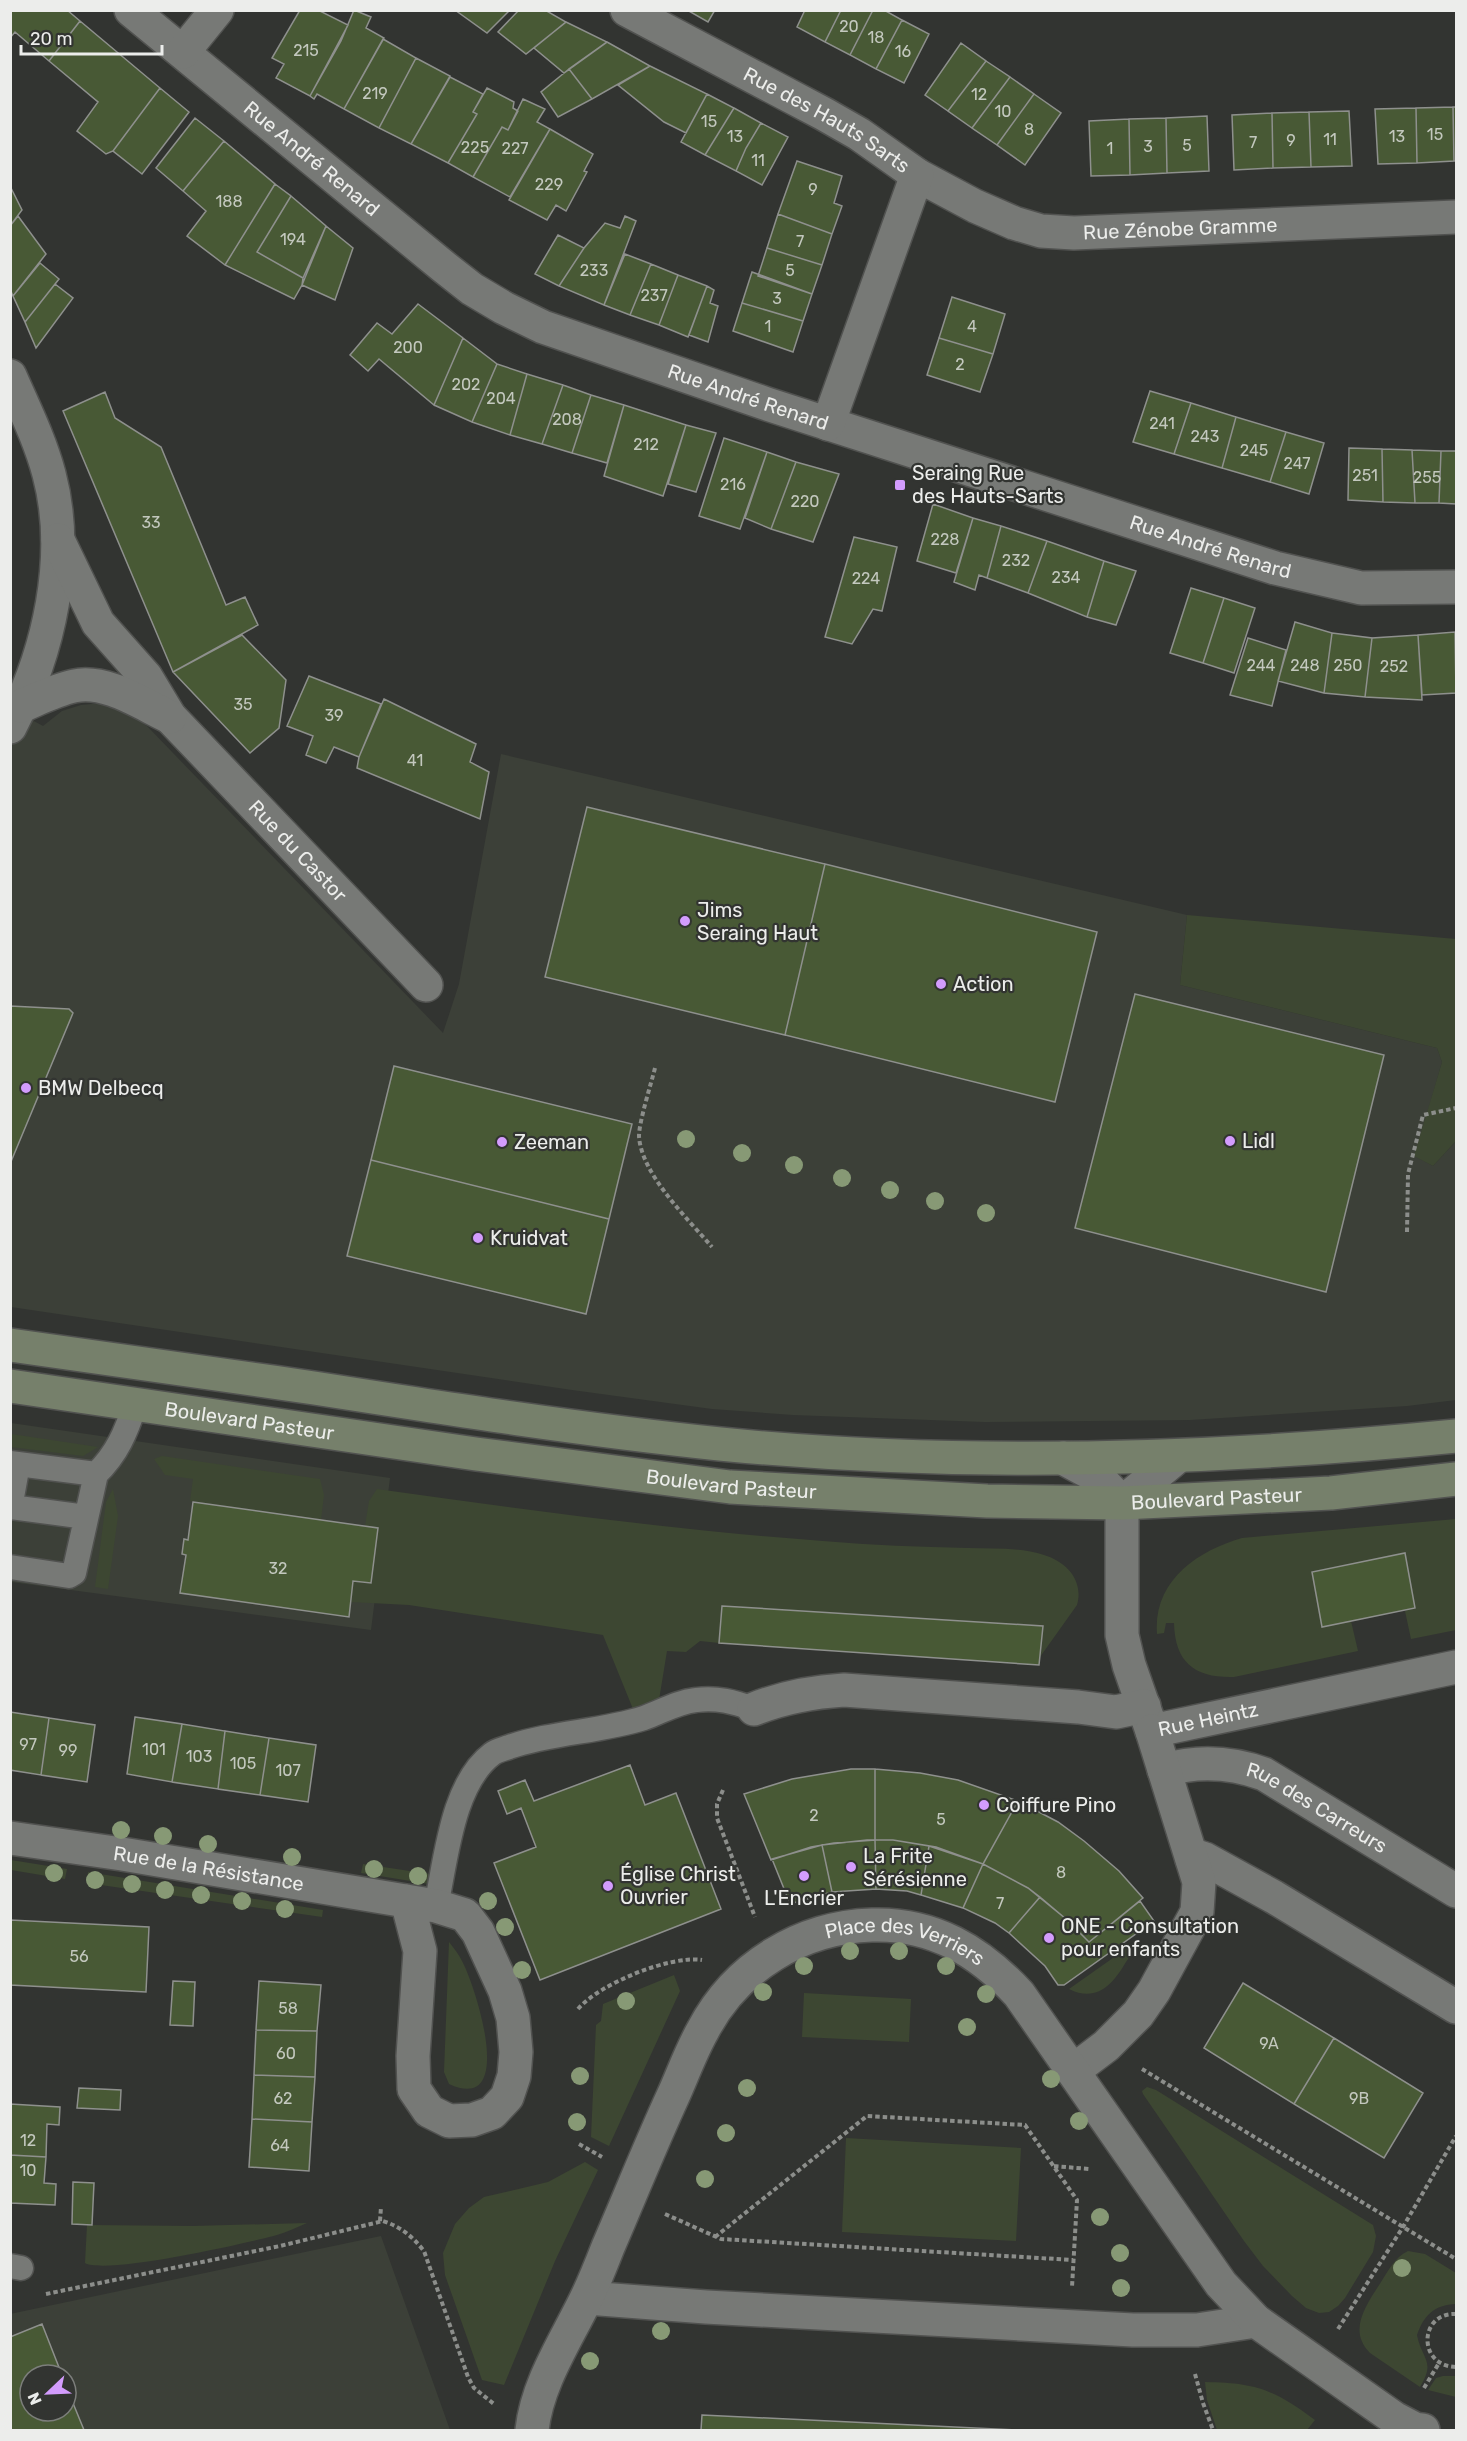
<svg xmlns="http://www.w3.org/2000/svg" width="1467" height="2441" font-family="Rubik,sans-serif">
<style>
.built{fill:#3c4038;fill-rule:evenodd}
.green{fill:#3d4732}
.building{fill:#485935;stroke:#8e908d;stroke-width:1.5}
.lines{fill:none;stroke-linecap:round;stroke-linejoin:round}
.lane-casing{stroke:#515250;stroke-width:27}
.street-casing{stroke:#515250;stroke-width:36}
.secondary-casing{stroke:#515250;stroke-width:36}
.path{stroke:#8c8e8b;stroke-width:4;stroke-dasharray:4.5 3;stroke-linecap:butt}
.lane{stroke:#777976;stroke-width:24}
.street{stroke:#777976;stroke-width:33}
.secondary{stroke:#76806b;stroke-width:33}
.tree{fill:#879975}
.poi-dot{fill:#d39cfd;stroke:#323431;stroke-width:2}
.labels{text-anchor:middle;stroke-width:4.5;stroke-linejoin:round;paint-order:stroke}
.number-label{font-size:16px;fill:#c3c8be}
.street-label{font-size:20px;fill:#ecedeb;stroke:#323431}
.poi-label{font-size:20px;fill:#ecedeb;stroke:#323431;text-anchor:start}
</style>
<rect width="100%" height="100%" fill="#323431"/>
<path class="built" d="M102,703l22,6 23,17 296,307 16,-49 42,-230 686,161 -7,70 257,63 5,14 -27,94 18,10 23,-25v259l-49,6 -217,14 -205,2 -192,-7 -81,-6 -140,-19 -561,-83 -1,-599 33,18 19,-15 19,-6z
M11,1423l379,55 -19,152 -360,-48z
M381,2236l69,194h-439l-1,-116zM30,2375h36v36h-36z"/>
<path class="green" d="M1187,915l269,24v202l-23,25 -19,-10 28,-94 -5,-14 -257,-63z
M11,1434l87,13 -15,9 -72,-9z
M162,1456l158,23 4,16 -3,25 -131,-19 3,-22 -28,-4 -11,-16z
M113,1489l5,27 -10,73 -13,-2 11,-85z
M377,1489c148,21 297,41 446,52 48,4 97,6 145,7 25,1 53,-1 76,7 23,7 40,26 33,50l-37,52 2,-31 -320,-20 -3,37 -19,-2 -14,11 -19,-1 -8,49 -26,9 -30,-74 -194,-30 -58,-3 2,-21 18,2 7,-55 -13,-2 4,-25z
M1456,1519v111l-45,9 -6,-28 10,-3 -11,-55 -92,19 10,55 29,-6 7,30 -124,26c-39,1 -59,-14 -60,-54h-8l-2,10 -7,1c-4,-53 40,-83 85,-96z
M11,1860l56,9 -2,10 -54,-9z
M363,1864l67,10 -1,10 -68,-11z
M88,1872l235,38 -1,7 -235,-34z
M1137,1941c-1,7 -7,15 -11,21 -13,22 -29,41 -57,27z
M449,1942c5,6 10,13 13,19 14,26 55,154 -13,123l-5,-12z
M674,1975l6,16 -71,155 -18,-9 5,-112 5,-4 2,-17z
M804,1993l107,6 -2,43 -107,-5z
M1147,2087l9,3 217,135 3,11 -3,16 -28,46 -7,8 -9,6 -10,1 -13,-5 -14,-12 -29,-30 -19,-25 -101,-147 -1,-3z
M846,2138l175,10 -5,93 -174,-9z
M585,2162l13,8 -43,91 -51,124 -22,-5 -37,-105 -2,-22 12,-29 14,-16 15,-11 64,-15z
M307,2223c-10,4 -20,9 -30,12 -29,8 -171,40 -192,28l2,-38 106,1z
M1408,2251l17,3 31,19v31c-22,1 -32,11 -39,31 5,25 19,26 3,52l-50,-34c-23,-23 -3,-49 11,-71 8,-12 13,-24 27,-31z
M1443,2376h13v21l-28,-7 8,-12z
M1205,2382c51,1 68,7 110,38l-8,10h-90l-10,-30z"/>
<path class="building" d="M10,10h57l13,11 -31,40 -34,-29 -5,6z
M300,10h18l30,15 -38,71 -34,-18 8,-14 -12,-6z
M354,10l17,7 -5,11 18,10 -40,71 -27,-15 -3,5 -4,-3 31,-55z
M455,10h55l-23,23z
M519,10h26l21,12 -40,32 -28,-22z
M687,10h28l-7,12z
M805,10h36l-16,32 -28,-15z
M841,10h32l-23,45 -25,-13z
M873,10h11l18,10 -26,49 -26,-14z
M902,20l27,14 -25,49 -28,-14z
M80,21l80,67 -47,63 -7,3 -29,-23 21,-29 -49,-41z
M566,22l41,20 -43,31 -30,-25z
M383,39l33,19 -37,70 -35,-19z
M607,42l43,24 -58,33 -23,-30z
M961,43l25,18 -38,50 -23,-16z
M416,58l34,18 -39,68 -32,-16z
M986,61l24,16 -38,51 -24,-17z
M650,66l57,28 -21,39 -22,-11 -46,-37z
M569,69l23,30 -34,18 -17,-25z
M450,77l33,17 -10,18 4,2 -29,49 -37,-19z
M1010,77l24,17 -37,51 -25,-17z
M160,88l29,24 -47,62 -29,-23z
M487,88l27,14 -1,6 5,3 -10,19 -6,-3 -29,50 -25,-14 29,-49 -4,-2z
M707,94l27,14 -29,47 -24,-13z
M1034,94l27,19 -36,52 -28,-20z
M523,99l22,10 -8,13 13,7 -40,68 -37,-20 29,-50 6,3z
M1453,107h3v54h-2z
M1453,107l1,54 -37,2 -1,-55z
M734,108l27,15 -15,25 -10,23 -31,-16z
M1416,108l1,55 -39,1 -3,-55z
M1349,111l3,55 -41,1 -2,-55z
M1309,112l2,55 -38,1 -1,-55z
M1272,113l1,55 -39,2 -2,-55z
M1207,116l2,55 -42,2 -1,-55z
M195,118l29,23 -41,50 -27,-23z
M1166,118l1,55 -37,2 -1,-56z
M1129,119l1,56 -39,1 -2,-55z
M761,123l27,14 -26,48 -26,-14 10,-23z
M550,129l43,25 -9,17 3,1 -21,39 -10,-6 -9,15 -38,-20z
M224,141l51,43 -50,81 -38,-29 19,-25 -23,-20z
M797,161l45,15 -8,27 8,3 -10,28 -54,-20z
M275,184l16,12 -34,56 46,26 -1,7 -8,14 -69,-34z
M10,186l12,24 -12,16z
M291,196l35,30 -23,52 -46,-26z
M778,214l54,20 -10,31 -55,-17z
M18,216l28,38 -33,42 -3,-7v-63z
M625,216l11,5 -32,84 -45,-19 25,-38 21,-25 15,5z
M326,226l27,22 -18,52 -33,-15z
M558,235l26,13 -25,38 -24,-12z
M767,248l55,17 -10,29 -54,-18z
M625,254l26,10 -21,51 -26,-10z
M40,263l19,16 -34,43 -12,-26z
M651,264l27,11 -19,50 -29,-10z
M752,272l60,22 -9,27 -61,-18z
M678,275l29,11 -19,51 -29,-12z
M55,284l18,14 -37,50 -11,-26z
M707,286l7,4 -4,13 8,3 -10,36 -19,-7z
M952,297l53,17 -12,40 -54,-16z
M742,303l61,18 -10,31 -60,-21z
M418,304l45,34 -29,67 -55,-46 -11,12 -18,-16 27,-32 15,11z
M463,338l34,26 -25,58 -38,-17z
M939,338l54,16 -13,38 -53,-17z
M497,364l30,10 -17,61 -38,-13z
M527,374l36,11 -21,59 -32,-9z
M563,385l28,10 -19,58 -30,-9z
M1150,391l41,12 -17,51 -41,-12z
M105,392l10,26 46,29 65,158 19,-8 13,28 -85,47 -110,-261z
M591,395l33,10 -17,58 -35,-10z
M1191,403l45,14 -14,51 -48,-14z
M624,405l62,20 -23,71 -59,-20z
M1236,417l50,15 -16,50 -48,-14z
M686,425l30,8 -20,59 -28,-8z
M1286,432l38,11 -15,51 -39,-12z
M724,438l43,14 -27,77 -41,-13z
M1349,448l33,1 1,53 -35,-2z
M1382,449l30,1 3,53 -32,-1z
M1412,450l29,1 -2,52h-24z
M1441,451h15v53l-17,-1z
M767,452l29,10 -25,67 -26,-11z
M796,462l43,12 -26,68 -42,-13z
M933,504l40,14 -17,55 -39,-12z
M973,518l28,8 -14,52 -8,-3 -4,15 -21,-8z
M1001,526l46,15 -19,52 -41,-15z
M854,537l43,10 -15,64 -9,-2 -21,35 -27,-7z
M1047,541l57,20 -17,56 -59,-24z
M1104,561l32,10 -20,54 -29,-8z
M1191,588l33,10 -21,65 -33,-10z
M1224,598l31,10 -21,65 -31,-10z
M1295,622l37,11 -8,60 -46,-12z
M1455,632l1,61 -34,2 -4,-60z
M1332,633l40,5 -7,59 -41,-4z
M242,635l44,45 -7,48 -29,25 -77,-81z
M1418,635l4,65 -57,-3 7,-59z
M1248,638l38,12 -14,56 -42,-11z
M309,676l72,28 -22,53 -25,-10 -8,16 -20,-8 7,-19 -26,-10z
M384,699l92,45 -6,18 19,10 -9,47 -123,-51 2,-11z
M587,807l238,57 -40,171 -240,-58z
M825,864l272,68 -42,170 -270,-67z
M1135,994l249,61 -58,237 -251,-64z
M10,1006l59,3 4,4 -63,151z
M394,1066l238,58 -23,95 -238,-59z
M371,1160l238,59 -23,95 -239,-58z
M193,1502l185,26 -7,55 -18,-2 -4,36 -169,-24 6,-38 -4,-1 2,-15 4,1z
M1405,1553l10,55 -93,19 -10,-55z
M722,1606l321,20 -4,39 -320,-22z
M10,1712l39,6 -8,57 -31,-5z
M135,1717l47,7 -10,58 -45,-8z
M49,1718l46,7 -8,57 -46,-7z
M182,1724l43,7 -7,58 -46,-7z
M225,1731l44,7 -9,57 -42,-6z
M269,1738l47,7 -8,57 -48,-7z
M630,1765l15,40 31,-12 45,116 -181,71 -46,-117 42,-16 -15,-39 -14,6 -9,-23 27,-11 9,21z
M851,1769h24v71l-41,3 -23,4 -40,13 -27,-66 48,-15z
M875,1769l45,4 38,7 60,21 -35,63 -47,-17 -43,-7h-18z
M1018,1801l40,21 26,19 35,30 24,27 -54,44 -23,-23 -38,-31 -45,-24z
M867,1840h8l1,49 -44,3 -10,-47z
M875,1840h18l36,6 -8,49 -14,-4 -31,-2z
M822,1845l10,47 -39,11 -1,-4 -3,2 -17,-42z
M929,1846l54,18 -20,44 -42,-13z
M983,1864l45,24 12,9 -31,36 -14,-10 -32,-15z
M1040,1897l26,22 23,23 51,-41 14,20 -90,64h-6l-13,-19 -36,-33z
M10,1920l139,7 -3,65 -136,-7z
M173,1981l22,1 -2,44 -23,-1z
M259,1981l62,4 -4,46 -61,-1z
M1243,1983l91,55 -40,66 -90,-56z
M256,2030l61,1 -2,46 -61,-2z
M1334,2038l89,55 -39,65 -90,-54z
M254,2075l61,2 -3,45 -60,-3z
M79,2088l42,2 -1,20 -43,-2z
M10,2104l50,3 -1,18 -12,-1 -1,33 -36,-2z
M252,2119l60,3 -3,49 -60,-4z
M10,2155l36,2 -2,26 12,1 -1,21 -45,-2z
M73,2182l21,1 -2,42 -20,-1z
M42,2324l20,51h-32v36h36v-25l18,44h-74v-93z
M702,2415l315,15h-316z"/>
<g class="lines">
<defs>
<path id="lane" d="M10,1463l86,11
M11,1507l75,10
M10,1508l8,-44
M10,1567l59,9 5,-3 22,-99c21,-20 30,-42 39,-69
M436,1906c10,-46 16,-122 56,-152 5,-4 12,-5 17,-7 44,-15 91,-15 135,-29 17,-6 33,-16 52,-18 21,-3 38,2 58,9
M10,2266l11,2"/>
<g id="street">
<path id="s1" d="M131,10l313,257 28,22 32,19 39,19 224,77 508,164 86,20 95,-1"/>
<path id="s2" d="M627,10l197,104 35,20 58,41 58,31 39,17 27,8 33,2 382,-16"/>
<path d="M183,52l34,-42"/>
<path d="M10,376c14,32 30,64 39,98 22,82 0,179 -39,253"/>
<path d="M828,424l89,-249"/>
<path id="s3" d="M58,540l40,83 48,54 24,40 256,268"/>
<path d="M21,706c17,-7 35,-16 53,-20 32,-7 68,18 96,31"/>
<path d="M1063,1458l35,19 24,26"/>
<path id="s4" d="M1122,1503v132l7,30 23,66 304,-64"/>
<path d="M1122,1503l55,-46"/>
<path d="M754,1709c30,-12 57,-17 90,-19l234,17 38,5 28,-6"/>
<path id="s5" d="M1164,1770c35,-10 67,-8 100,4l192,117"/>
<path id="s6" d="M10,1838l112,16 314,52 29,9 13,17 27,59 8,27 3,34 -2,24 -7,21 -15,16 -20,7 -23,1 -20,-10 -15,-22 -1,-33 7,-105 -13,-50"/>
<path d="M1192,1859l7,-2 6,2 69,38 182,110"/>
<path d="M1073,2071l33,-25 32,-32 16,-23 43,-79 2,-30 -47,-151"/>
<path d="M587,2298l119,9 427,23h64l59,-9"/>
<path id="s7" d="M532,2430c5,-46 33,-88 53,-129 9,-18 16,-36 23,-54 22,-51 42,-101 65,-151 10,-22 18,-45 30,-66 33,-63 98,-103 169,-105 61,-2 107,26 147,69l202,290 35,37 138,97 21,11 8,1"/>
</g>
<g id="secondary">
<path d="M10,1345c102,14 203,28 304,43 135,21 270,42 406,56 245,24 492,16 736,-8"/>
<path id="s8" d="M10,1386l466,68 254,33 257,14 135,2 209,-10 125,-14"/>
</g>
</defs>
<use href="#lane" class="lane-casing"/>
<use href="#street" class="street-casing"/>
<use href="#secondary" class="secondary-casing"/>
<path class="path" d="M655,1068c-4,16 -16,54 -16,68 2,38 49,83 73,111
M1407,1232l1,-58 15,-59 33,-7
M723,1790l-6,14v14l38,99
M578,2009c21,-25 92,-54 124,-49
M1142,2069l314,190
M579,2144l23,13
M1054,2166l35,3
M665,2214l56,25 352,21
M380,2221l1,-14
M715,2237l152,-121 158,9 52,75 -5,87
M46,2294l234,-48 103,-25c18,6 29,15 41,30l44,126 6,11 20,16
M1456,2314c-37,-2 -39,52 0,53
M1338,2329l65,-102 53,-91
M1195,2374l8,29 10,27
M1424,2388l15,-25"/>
<use href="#lane" class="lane"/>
<use href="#street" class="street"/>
<use href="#secondary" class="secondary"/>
</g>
<g class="tree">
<circle cx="686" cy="1139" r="9"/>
<circle cx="742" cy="1153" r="9"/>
<circle cx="794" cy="1165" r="9"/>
<circle cx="842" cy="1178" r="9"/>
<circle cx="890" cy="1190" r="9"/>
<circle cx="935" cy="1201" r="9"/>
<circle cx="986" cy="1213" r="9"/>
<circle cx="121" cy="1830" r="9"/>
<circle cx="163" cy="1836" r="9"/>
<circle cx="208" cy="1844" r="9"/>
<circle cx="292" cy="1857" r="9"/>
<circle cx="374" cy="1869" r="9"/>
<circle cx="54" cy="1873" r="9"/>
<circle cx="418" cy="1876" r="9"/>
<circle cx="95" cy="1880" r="9"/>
<circle cx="132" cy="1884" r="9"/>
<circle cx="165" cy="1890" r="9"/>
<circle cx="201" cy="1895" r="9"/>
<circle cx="242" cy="1901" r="9"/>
<circle cx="488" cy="1901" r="9"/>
<circle cx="285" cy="1909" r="9"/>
<circle cx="505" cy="1927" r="9"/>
<circle cx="850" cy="1951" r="9"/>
<circle cx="899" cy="1951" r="9"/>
<circle cx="804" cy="1966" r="9"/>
<circle cx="946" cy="1966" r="9"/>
<circle cx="522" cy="1970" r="9"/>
<circle cx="763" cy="1992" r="9"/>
<circle cx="986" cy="1994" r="9"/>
<circle cx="626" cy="2001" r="9"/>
<circle cx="967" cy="2027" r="9"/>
<circle cx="580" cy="2076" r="9"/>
<circle cx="1051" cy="2079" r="9"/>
<circle cx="747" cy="2088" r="9"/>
<circle cx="1079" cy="2121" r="9"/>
<circle cx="577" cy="2122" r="9"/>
<circle cx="726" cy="2133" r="9"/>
<circle cx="705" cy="2179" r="9"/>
<circle cx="1100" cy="2217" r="9"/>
<circle cx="1120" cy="2253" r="9"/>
<circle cx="1402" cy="2268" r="9"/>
<circle cx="1121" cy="2288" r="9"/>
<circle cx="661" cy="2331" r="9"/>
<circle cx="590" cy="2361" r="9"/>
</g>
<g class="poi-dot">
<rect x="894" y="479" width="12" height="12" rx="3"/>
<circle cx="685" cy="921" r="6"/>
<circle cx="941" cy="984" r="6"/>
<circle cx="26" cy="1088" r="6"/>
<circle cx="1230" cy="1141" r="6"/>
<circle cx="502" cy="1142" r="6"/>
<circle cx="478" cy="1238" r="6"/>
<circle cx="984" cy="1805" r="6"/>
<circle cx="851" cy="1867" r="6"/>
<circle cx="804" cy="1876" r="6"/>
<circle cx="608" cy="1886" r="6"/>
<circle cx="1049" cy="1938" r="6"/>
</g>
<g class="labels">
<g class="number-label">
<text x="849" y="32">20</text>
<text x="876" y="43">18</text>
<text x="306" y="56">215</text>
<text x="903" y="57">16</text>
<text x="375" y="99">219</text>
<text x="979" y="100">12</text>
<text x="1003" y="117">10</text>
<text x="709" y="127">15</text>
<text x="1029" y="135">8</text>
<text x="1435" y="140">15</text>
<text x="735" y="142">13</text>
<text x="1397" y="142">13</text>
<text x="1330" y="145">11</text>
<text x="1291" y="146">9</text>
<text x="1253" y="148">7</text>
<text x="1187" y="151">5</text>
<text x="1148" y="152">3</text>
<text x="475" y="153">225</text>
<text x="515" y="154">227</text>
<text x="1110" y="154">1</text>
<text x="758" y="166">11</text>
<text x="549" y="190">229</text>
<text x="813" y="195">9</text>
<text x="229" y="207">188</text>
<text x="293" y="245">194</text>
<text x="800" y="247">7</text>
<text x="594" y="276">233</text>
<text x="790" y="276">5</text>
<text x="654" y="301">237</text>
<text x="777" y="304">3</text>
<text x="768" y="332">1</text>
<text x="972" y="332">4</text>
<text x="408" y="353">200</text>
<text x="960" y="370">2</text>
<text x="466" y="390">202</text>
<text x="501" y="404">204</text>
<text x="567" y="425">208</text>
<text x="1162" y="429">241</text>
<text x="1205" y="442">243</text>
<text x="646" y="450">212</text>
<text x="1254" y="456">245</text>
<text x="1297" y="469">247</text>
<text x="1365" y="481">251</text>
<text x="1427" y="483">255</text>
<text x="733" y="490">216</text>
<text x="805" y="507">220</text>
<text x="151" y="528">33</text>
<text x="945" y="545">228</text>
<text x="1016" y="566">232</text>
<text x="1066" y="583">234</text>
<text x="866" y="584">224</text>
<text x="1261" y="671">244</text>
<text x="1305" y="671">248</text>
<text x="1348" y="671">250</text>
<text x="1394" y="672">252</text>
<text x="243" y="710">35</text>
<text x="334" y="721">39</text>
<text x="415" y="766">41</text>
<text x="278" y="1574">32</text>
<text x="28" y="1750">97</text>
<text x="154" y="1755">101</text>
<text x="68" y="1756">99</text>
<text x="199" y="1762">103</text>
<text x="243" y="1769">105</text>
<text x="288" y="1776">107</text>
<text x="814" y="1821">2</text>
<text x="941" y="1825">5</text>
<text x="1061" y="1878">8</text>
<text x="1000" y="1909">7</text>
<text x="79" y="1962">56</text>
<text x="288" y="2014">58</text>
<text x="1269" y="2049">9A</text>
<text x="286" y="2059">60</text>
<text x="283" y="2104">62</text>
<text x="1359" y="2104">9B</text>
<text x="28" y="2146">12</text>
<text x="280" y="2151">64</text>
<text x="28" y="2176">10</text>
</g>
<g class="street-label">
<text dy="7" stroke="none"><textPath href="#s2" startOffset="228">Rue des Hauts Sarts</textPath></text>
<text dy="7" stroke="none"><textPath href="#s1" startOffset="234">Rue André Renard</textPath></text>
<text dy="7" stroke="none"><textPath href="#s2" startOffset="610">Rue Zénobe Gramme</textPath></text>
<text dy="7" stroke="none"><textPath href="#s1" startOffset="738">Rue André Renard</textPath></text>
<text dy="7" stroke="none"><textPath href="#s1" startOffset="1224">Rue André Renard</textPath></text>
<text dy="7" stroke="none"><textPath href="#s3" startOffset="396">Rue du Castor</textPath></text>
<text dy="7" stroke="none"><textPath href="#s8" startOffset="242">Boulevard Pasteur</textPath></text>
<text dy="7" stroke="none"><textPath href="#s8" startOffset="728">Boulevard Pasteur</textPath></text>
<text dy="7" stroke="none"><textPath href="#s8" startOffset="1214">Boulevard Pasteur</textPath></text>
<text dy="7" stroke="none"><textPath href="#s4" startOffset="290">Rue Heintz</textPath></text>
<text dy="7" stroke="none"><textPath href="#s5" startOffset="164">Rue des Carreurs</textPath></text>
<text dy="7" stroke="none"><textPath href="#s6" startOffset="201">Rue de la Résistance</textPath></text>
<text dy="7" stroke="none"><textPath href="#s7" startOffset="680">Place des Verriers</textPath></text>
</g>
<g class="poi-label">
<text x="912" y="480">Seraing Rue<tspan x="912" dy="23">des Hauts-Sarts</tspan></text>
<text x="697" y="917">Jims<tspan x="697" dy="23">Seraing Haut</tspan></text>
<text x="953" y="991">Action</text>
<text x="38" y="1095">BMW Delbecq</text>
<text x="1242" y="1148">Lidl</text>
<text x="514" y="1149">Zeeman</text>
<text x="490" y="1245">Kruidvat</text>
<text x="996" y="1812">Coiffure Pino</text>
<text x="863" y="1863">La Frite<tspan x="863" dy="23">Sérésienne</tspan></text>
<text x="620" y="1881">Église Christ<tspan x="620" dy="23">Ouvrier</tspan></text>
<text x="804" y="1905" text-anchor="middle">L'Encrier</text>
<text x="1061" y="1933">ONE - Consultation<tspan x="1061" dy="23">pour enfants</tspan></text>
</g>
</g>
<rect width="1467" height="2441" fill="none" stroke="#ecedeb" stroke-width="24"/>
<g transform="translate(48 2393) rotate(247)"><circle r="28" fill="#323431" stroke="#7c7e7b" stroke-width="1.5"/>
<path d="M0-4.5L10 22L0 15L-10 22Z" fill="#d39cfd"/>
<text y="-9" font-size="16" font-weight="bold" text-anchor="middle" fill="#ecedeb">N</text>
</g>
<path d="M21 45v9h141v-9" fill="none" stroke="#ecedeb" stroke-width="3"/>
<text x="30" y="45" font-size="18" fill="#ecedeb" stroke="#323431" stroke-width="4.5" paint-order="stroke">20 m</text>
</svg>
